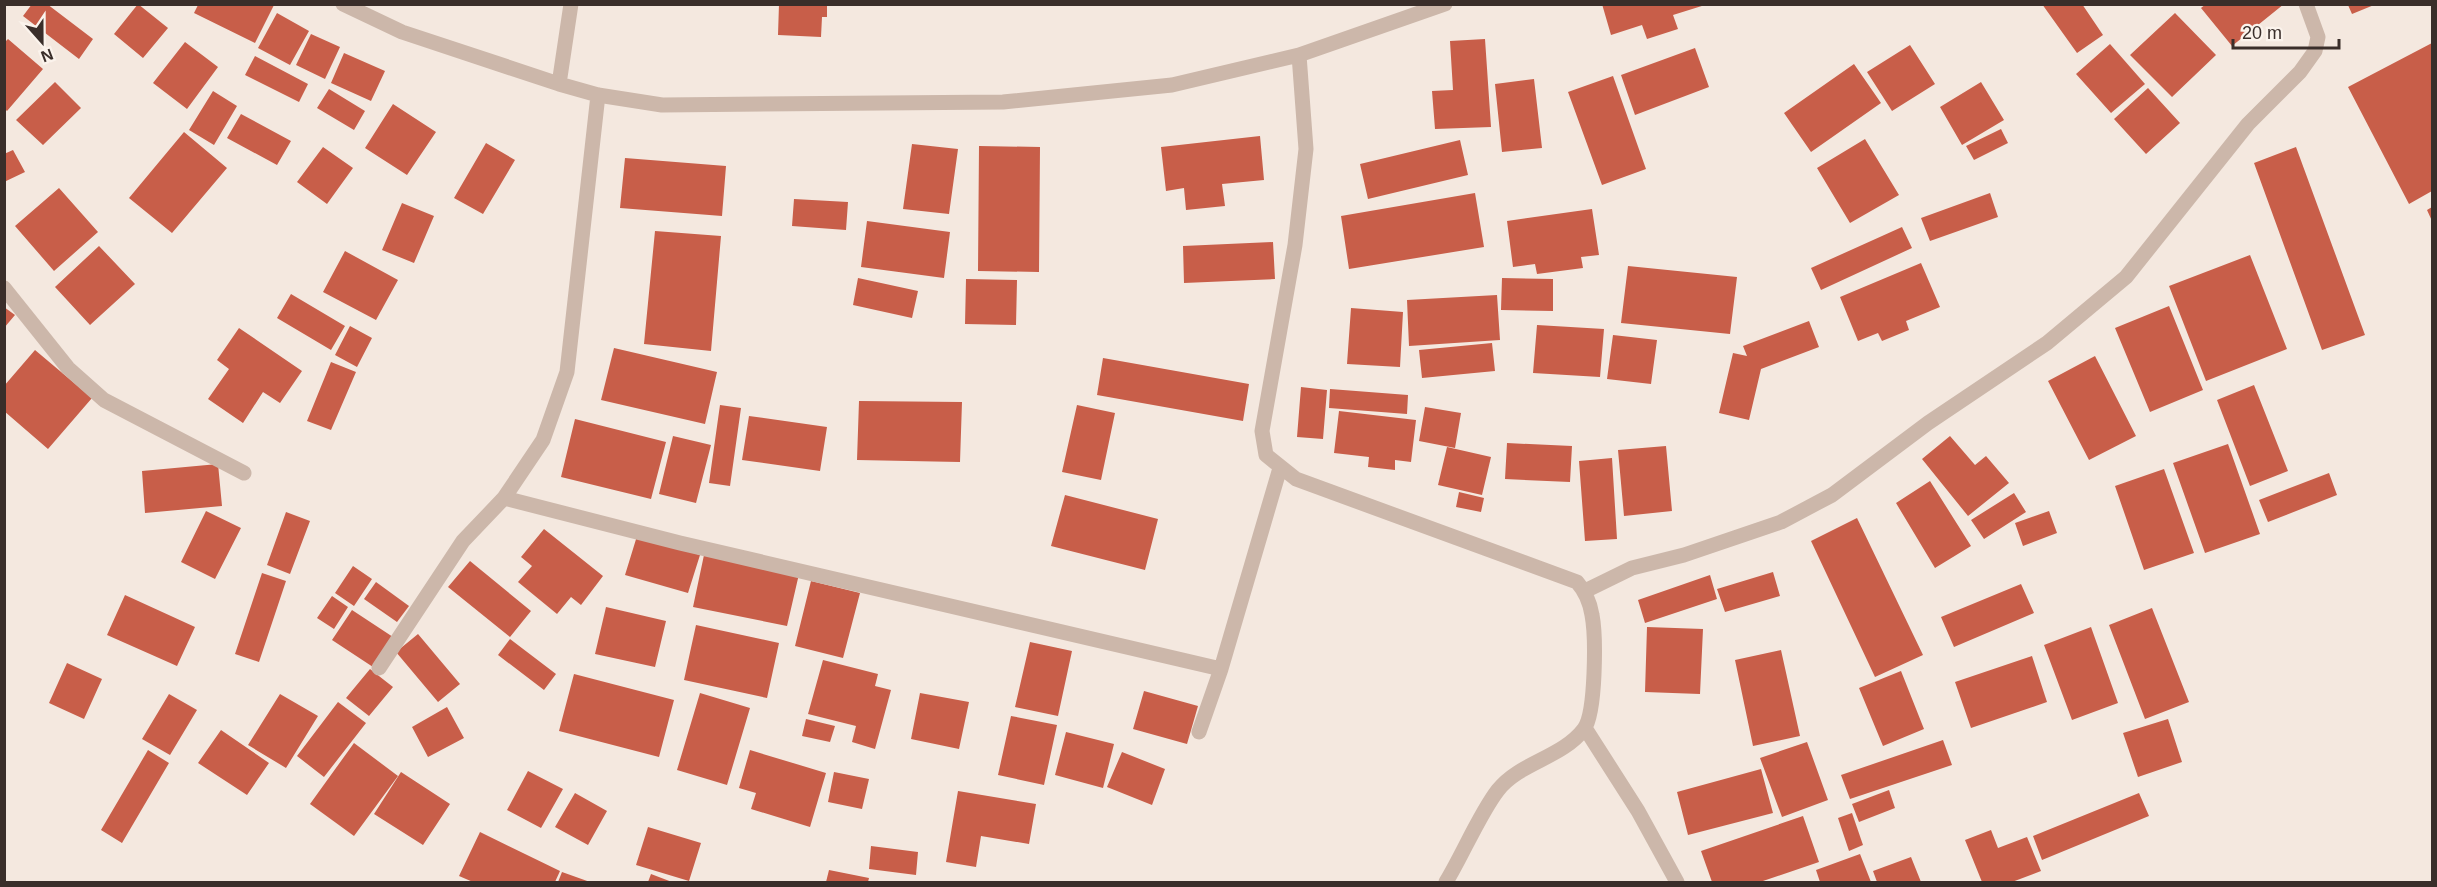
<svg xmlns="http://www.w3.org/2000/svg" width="2437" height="887" font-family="Arial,sans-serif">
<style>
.building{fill:#c85e49}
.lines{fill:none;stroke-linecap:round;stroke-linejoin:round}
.minor{stroke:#ccb7aa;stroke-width:15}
</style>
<rect width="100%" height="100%" fill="#f4e8df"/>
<path class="building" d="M32,4h15l46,35 -14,20 -56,-43z
M138,4l30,24 -25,30 -29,-24z
M779,4h48v13h-5l-1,20 -43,-2z
M1602,4h103v1l-32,10 5,14 -31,10 -5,-14 -31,10z
M2042,4h40l21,31 -26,18z
M2206,4h78l-52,42 -31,-38z
M198,5h76l-19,38 -61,-30z
M2348,5h26l-22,9z
M277,13l32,18 -19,34 -32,-17z
M2175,13l41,42 -44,42 -42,-42z
M311,34l29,13 -15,32 -29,-14z
M8,39l35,30 -36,42 -3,-3v-65z
M1485,39l6,88 -56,2 -3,-38 21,-1 -3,-49z
M185,42l33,25 -31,42 -34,-26z
M2432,43v148l-23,13 -61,-117z
M2110,44l35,40 -34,29 -35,-39z
M1910,45l25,39 -43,27 -25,-39z
M1695,48l14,39 -74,28 -14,-40z
M344,53l41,18 -14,30 -40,-18z
M255,56l53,28 -9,18 -54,-27z
M1854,64l27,39 -70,49 -27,-39z
M1613,76l33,93 -44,16 -34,-93z
M1534,79l8,69 -40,4 -7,-68z
M55,82l26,26 -38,37 -27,-25z
M1981,82l23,38 -42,25 -22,-38z
M2148,88l32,35 -34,31 -32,-35z
M329,89l36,22 -11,19 -37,-22z
M213,91l24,15 -23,39 -25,-15z
M393,104l43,28 -29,43 -42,-27z
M241,114l50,27 -14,24 -50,-27z
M2001,129l7,14 -34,17 -8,-14z
M184,132l43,36 -55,65 -43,-35z
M1260,136l4,44 -42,4 3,22 -39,4 -2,-22 -18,3 -5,-44z
M1865,139l34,56 -49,28 -33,-55z
M1460,140l8,35 -100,24 -8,-35z
M486,143l29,17 -32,54 -29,-16z
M912,144l46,5 -9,65 -46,-5z
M979,146l61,1 -1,125 -61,-1z
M323,147l30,21 -26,36 -30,-22z
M2296,147l69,188 -43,15 -68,-187z
M13,150l12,22 -21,10v-28z
M625,158l101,8 -4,50 -102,-8z
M59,188l39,44 -44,39 -39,-45z
M1475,193l9,54 -135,22 -8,-53z
M1990,193l8,24 -68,24 -9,-23z
M794,199l54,3 -2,28 -54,-4z
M402,203l32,13 -20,47 -32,-13z
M2432,207v14l-5,-11z
M1592,209l7,46 -18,2 2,11 -46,6 -2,-10 -22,3 -6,-46z
M867,221l83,11 -6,46 -83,-11z
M1902,227l10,21 -91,42 -10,-22z
M655,231l66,5 -10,115 -67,-7z
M1273,242l2,37 -91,4 -1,-37z
M99,246l36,38 -45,41 -35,-38z
M345,251l53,29 -22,40 -53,-28z
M2250,255l37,94 -81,32 -37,-95z
M1921,263l19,44 -34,14 3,9 -27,11 -4,-8 -20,8 -18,-44z
M1628,266l109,11 -7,57 -109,-11z
M858,278l60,13 -6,27 -59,-13z
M1502,278l51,1v32l-52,-1z
M966,279l51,1 -1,45 -51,-1z
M291,294l54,32 -14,24 -54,-32z
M1497,295l3,45 -91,6 -2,-46z
M2169,306l34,84 -53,22 -35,-84z
M4,307l11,8 -11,13z
M1351,308l52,4 -3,55 -53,-3z
M1809,321l10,26 -58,22 -12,51 -30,-7 14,-60 14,3 -4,-10z
M1537,325l67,4 -4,48 -67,-4z
M350,326l22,12 -15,29 -22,-12z
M239,328l63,43 -22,32 -17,-11 -20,31 -35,-24 21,-30 -12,-9z
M1613,335l44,5 -6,44 -44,-5z
M1492,343l3,28 -73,7 -3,-28z
M614,348l103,24 -12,52 -104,-24z
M35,350l57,48 -44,51 -44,-38v-25z
M2095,356l41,80 -47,24 -41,-79z
M1103,358l146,26 -6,37 -146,-26z
M331,362l25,10 -25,58 -24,-9z
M2254,385l34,86 -38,15 -33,-86z
M1301,387l26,3 -4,49 -26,-2z
M1330,389l78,6 -1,19 -78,-6z
M859,401l103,1 -2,60 -103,-2z
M720,405l21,3 -11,78 -21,-3z
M1077,405l38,8 -14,67 -39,-8z
M1425,407l36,6 -6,35 -36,-7z
M1339,411l77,9 -5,42 -16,-2v10l-27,-3 1,-10 -35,-4z
M749,416l78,11 -7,44 -78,-11z
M575,419l91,23 -15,57 -90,-22z
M673,436l38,9 -15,58 -37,-9z
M1950,436l25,29 11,-9 23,27 -41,33 -46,-57z
M1507,443l65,3 -2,36 -65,-3z
M2228,444l32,90 -55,19 -32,-90z
M1666,446l6,65 -48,5 -6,-66z
M1447,447l44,10 -9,38 -44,-10z
M1612,458l5,81 -32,2 -6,-80z
M218,464l4,42 -77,7 -3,-42z
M2164,469l30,84 -50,17 -29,-84z
M2329,473l8,22 -69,27 -9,-22z
M1930,481l41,65 -36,22 -39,-65z
M1459,492l25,6 -3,14 -25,-5z
M2014,493l12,19 -42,27 -13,-19z
M1065,495l93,24 -13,51 -94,-24z
M206,511l35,17 -26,51 -34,-17z
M2049,511l8,22 -34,13 -8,-23z
M286,512l24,9 -20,53 -23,-9z
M1857,518l66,137 -48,22 -64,-136z
M544,529l59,47 -22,29 -10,-8 -14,17 -39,-32 14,-16 -11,-9z
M637,536l63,19 -12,38 -63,-18z
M704,555l95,19 -12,52 -94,-19z
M470,561l61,50 -21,26 -62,-50z
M353,566l19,13 -18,27 -19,-13z
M1773,572l7,24 -55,16 -8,-23z
M262,573l24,8 -27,81 -24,-8z
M1710,575l7,24 -72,24 -7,-23z
M811,581l49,12 -17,65 -48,-12z
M376,582l33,24 -12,16 -33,-23z
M2021,584l13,29 -80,34 -13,-30z
M125,595l70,32 -18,39 -70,-31z
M332,596l16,11 -14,22 -17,-11z
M606,607l60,14 -11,46 -60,-13z
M2152,608l37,94 -44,17 -36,-94z
M352,610l41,27 -20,30 -41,-27z
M696,625l83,18 -12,55 -83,-18z
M1647,627l56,2 -3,65 -55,-2z
M2091,627l27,76 -46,17 -28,-75z
M418,634l42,50 -22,18 -42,-50z
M510,639l46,35 -12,16 -46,-35z
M1030,642l42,9 -14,65 -43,-9z
M1781,650l19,86 -47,10 -18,-86z
M2032,656l15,46 -76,26 -16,-46z
M823,660l55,14 -3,12 16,4 -16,59 -23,-7 4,-16 -48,-12z
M67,663l35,16 -18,40 -35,-16z
M370,669l23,18 -24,29 -23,-18z
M1901,671l23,58 -41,17 -24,-58z
M574,674l100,26 -15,57 -100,-26z
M1144,691l54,15 -11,38 -54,-15z
M700,693l50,15 -23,77 -50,-15z
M920,693l49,9 -10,47 -48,-10z
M169,694l28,16 -27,45 -28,-16z
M280,694l38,22 -32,52 -38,-23z
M338,702l28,21 -42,54 -27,-21z
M447,707l17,31 -36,19 -16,-30z
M1011,716l46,9 -13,60 -46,-10z
M806,719l29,7 -5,16 -28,-6z
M2168,719l14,43 -44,15 -15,-44z
M221,730l48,33 -22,32 -49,-32z
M1066,732l48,12 -11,44 -48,-13z
M1943,740l9,25 -102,34 -9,-24z
M1807,742l21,58 -46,17 -22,-59z
M354,743l44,33 -44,60 -44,-32z
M148,750l21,13 -47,80 -21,-13z
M750,750l76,23 -16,54 -59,-18 5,-16 -17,-5z
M1122,752l43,17 -13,36 -45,-18z
M1761,769l12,44 -85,22 -11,-43z
M528,771l35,18 -22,39 -34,-18z
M401,772l49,32 -27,41 -49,-31z
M834,772l35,7 -7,30 -34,-7z
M1889,790l6,18 -36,14 -7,-18z
M958,791l78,13 -7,40 -48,-8 -5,31 -30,-5z
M575,793l32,18 -19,34 -33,-18z
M2139,793l10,23 -107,44 -9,-24z
M1852,813l11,32 -14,6 -11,-33z
M1803,816l16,46 -59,20h-48l-11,-31z
M648,827l53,16 -12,38 -53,-16z
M1991,830l7,18 29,-11 14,34 -29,11h-30l-17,-42z
M480,832l80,39 -5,11h-82l-14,-6z
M871,846l47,6 -2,23 -47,-6z
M1860,854l11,28h-51l-4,-12z
M1911,857l10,25h-44l-4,-11z
M829,870l40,8 -1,4h-42z
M562,872l28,10h-32z
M651,874l21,8h-24z"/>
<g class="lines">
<path class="minor" d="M343,4l59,28 157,52 39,11 64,10 341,-3 169,-17 127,-30 7,94 -11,96 -33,186 4,24 30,24 281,103c9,10 13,21 15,33 4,21 4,98 -8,114 -22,29 -64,33 -86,61 -18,23 -36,66 -52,92
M1299,55l146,-51
M559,84l12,-80
M4,288l64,80 36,32 140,73
M504,498l176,45 541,126
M1585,591l47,-23 52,-13 97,-33 51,-27 96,-72 119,-80 79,-66 122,-153 52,-52 15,-21 3,-14 -12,-33
M379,668l84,-127 41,-43 39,-58 24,-68 31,-277
M1585,728l53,83 39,71
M1199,732l22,-63 59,-201"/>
</g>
<rect width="2437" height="887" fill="none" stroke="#3a2e2a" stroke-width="12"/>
<g transform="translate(42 42) rotate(159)" stroke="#fbf3ec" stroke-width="4.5" paint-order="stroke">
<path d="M0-4.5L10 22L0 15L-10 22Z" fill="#3a2e2a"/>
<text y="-9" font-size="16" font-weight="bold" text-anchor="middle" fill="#3a2e2a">N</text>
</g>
<path d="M2233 39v9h106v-9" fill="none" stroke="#3a2e2a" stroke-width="3"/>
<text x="2242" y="39" font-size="18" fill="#3a2e2a" stroke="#fbf3ec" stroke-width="4.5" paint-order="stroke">20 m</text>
</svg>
